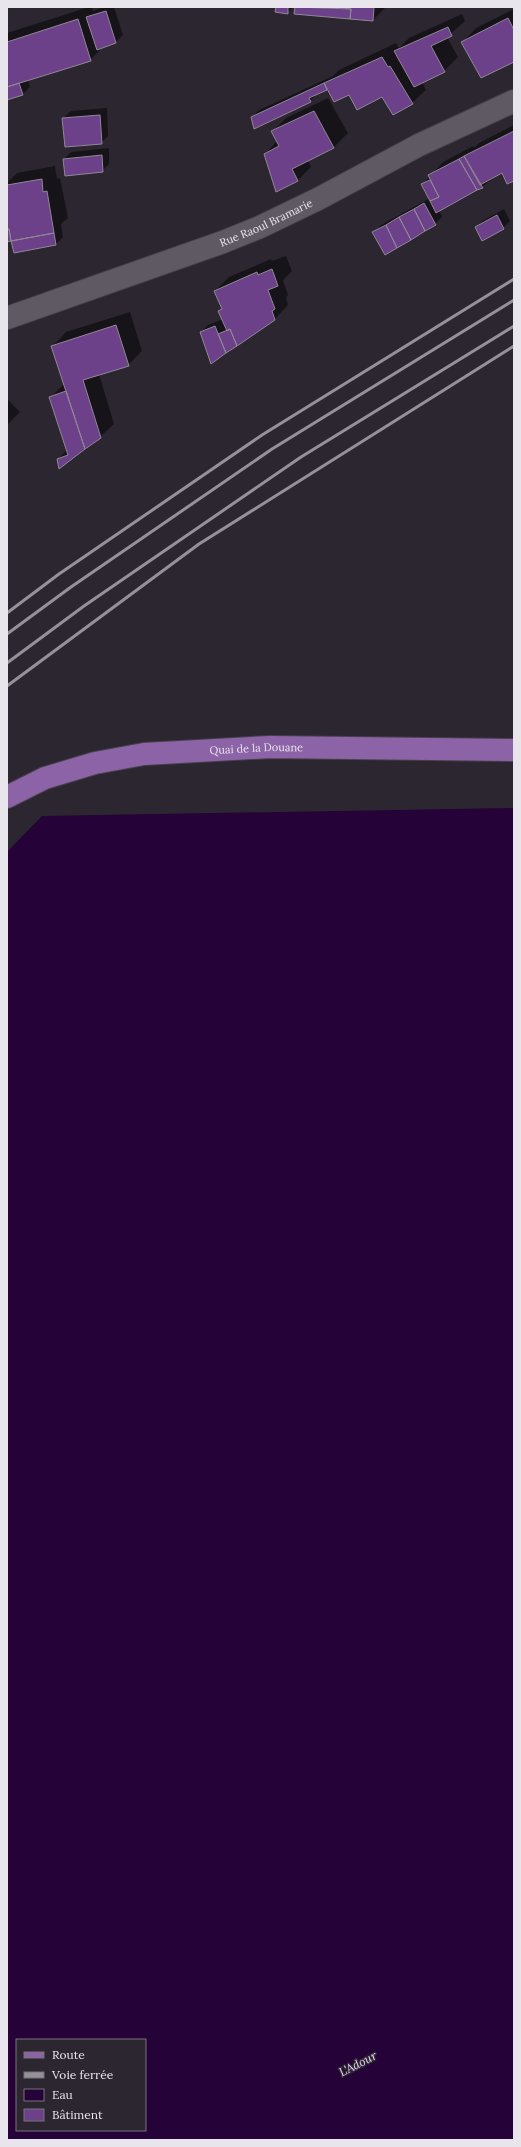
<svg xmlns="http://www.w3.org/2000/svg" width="521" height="2147" font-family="Lora,serif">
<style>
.water{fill:#250237;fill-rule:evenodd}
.shadow{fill:#0007}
.building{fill:#6d4189;stroke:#8f8895}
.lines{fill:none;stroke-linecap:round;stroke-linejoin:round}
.minor-casing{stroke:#47424b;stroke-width:24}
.major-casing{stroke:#47424b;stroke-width:24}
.minor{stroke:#5f5964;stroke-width:22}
.major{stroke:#8c63a7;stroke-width:22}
.rail{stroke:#969199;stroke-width:3}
.labels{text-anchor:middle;stroke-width:3;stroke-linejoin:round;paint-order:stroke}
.street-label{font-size:11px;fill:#e9e5ec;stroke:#2c2630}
.water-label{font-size:12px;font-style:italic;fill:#e8d1fa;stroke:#2c2630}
</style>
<rect width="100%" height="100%" fill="#2c2630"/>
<path class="water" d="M514,808v1332h-507v-1288l35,-36zM17,2040h128v90h-128z"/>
<path class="shadow" d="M89,7h3l1,4 11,-4h10l9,28 -7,7 -12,4 -14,14 -62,19 2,8 -7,7 -16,5v-66z
M277,7h16l-6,6z
M296,7h90l-13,13 -78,-7z
M514,9v53l-32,15 -19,-35 13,-14z
M462,14l3,7 -18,16 11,20 -14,14 -22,11 4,8 -14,13 -30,-7 -33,-2 -21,-6 -11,6 -7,7 -55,26 -3,-10 7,-7 74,-34 6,-6 57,-27 3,5 10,-10z
M328,98l20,35 -14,14 -26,13 3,7 -14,14 -32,-27 12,-13 -4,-10 13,-13z
M107,108l1,28 -7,7 -38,-25 8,-7z
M514,125v55l-12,-8 -20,15 -43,23 3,7 -7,7 -61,9 7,-8 49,-27 -7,-14 20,-22 30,-16 1,2 5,-5z
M109,148v16l-7,7 -38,-12 7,-7z
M55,166l2,13 3,-1 8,40 -7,6 2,13 -7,7 -49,-3v-58l10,-10z
M504,209l6,12 -7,7 -27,-1 8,-7z
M286,256l6,15 -9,9 5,15 -2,2 2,8 -13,14 -64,43 -10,-30 7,-7 15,-6 -4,-8 3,-3 -7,-17 14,-14 42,-18 1,2z
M130,312l12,39 -14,14 -29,9 15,50 -14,13 -40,30 -2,-8 9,-9 -17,-52 14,-14 -11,-38 13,-14z
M7,399l13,13 -13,13z"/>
<path class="building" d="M276,7h12v7l-13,-2z
M295,7l56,2 -1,10 -56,-5z
M335,7h39l-1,14 -23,-2 1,-10z
M106,11l10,32 -19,7 -11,-33z
M508,18l6,12v32l-33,16 -20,-36z
M78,19l13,42 -84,26v-45z
M448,27l4,9 -21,10 14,26 -31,15 -20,-36z
M382,57l6,10 2,-1 23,38 -20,11 -11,-18 -25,13 -8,-15 -15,7 -10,-19z
M19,83l4,12 -16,5v-13z
M324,83l3,7 -18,8 2,4 -57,27 -3,-12z
M314,111l20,37 -42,21 6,12 -22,11 -12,-38 15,-8 -8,-15z
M100,115l2,29 -37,3 -3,-29z
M514,131v50l-7,3 -5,-11 -22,12 -16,-29z
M102,155l1,17 -38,4 -2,-17z
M464,156l19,32 -6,2 -18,-31z
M459,159l18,31 -41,23 -6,-12 9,-4 -11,-22z
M42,179l1,13 4,-1 7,42 -43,8 -2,-12h-2v-44z
M430,180l9,17 -9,4 -9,-17z
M424,203l12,22 -11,6 -11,-22z
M414,209l11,22 -14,9 -12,-23z
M497,215l7,14 -22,12 -7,-14z
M399,217l12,23 -14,8 -11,-23z
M386,225l11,23 -12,7 -13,-23z
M7,229h2l2,12 -4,1z
M54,233l2,12 -42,8 -3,-12z
M272,269l6,17 -10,4 7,19 -3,2 3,9 -38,26 -7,-17 -3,2 -9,-20 4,-2 -8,-18 43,-19 1,3z
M116,325l13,41 -46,14 18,58 -16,11 -34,-103z
M215,326l11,27 -15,11 -11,-32z
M230,329l7,17 -11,7 -8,-19z
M66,391l19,58 -26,20 -2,-10 11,-4 -19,-58z"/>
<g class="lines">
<defs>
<g id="minor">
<path id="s1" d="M7,318l216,-76 37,-15 58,-28 101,-54 95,-44"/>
</g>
<g id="major">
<path id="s2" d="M7,797l38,-19 50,-15 49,-9 126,-7 244,3"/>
</g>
</defs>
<use href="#minor" class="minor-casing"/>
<use href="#major" class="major-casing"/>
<use href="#minor" class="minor"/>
<use href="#major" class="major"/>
<path class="rail" d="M7,613l52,-39 203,-139 252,-156
M7,634l64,-47 201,-138 242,-149
M7,663l77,-57 217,-149 213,-131
M7,686l192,-142 315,-198"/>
</g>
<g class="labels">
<g class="street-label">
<text dy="4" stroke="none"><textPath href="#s1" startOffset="276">Rue Raoul Bramarie</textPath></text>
<text dy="4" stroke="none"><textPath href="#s2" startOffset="257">Quai de la Douane</textPath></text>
</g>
<g class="water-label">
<text transform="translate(358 2064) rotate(-27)" y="4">L'Adour</text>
</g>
</g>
<rect width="521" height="2147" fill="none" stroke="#e9e5ec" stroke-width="16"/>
<rect x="16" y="2039" width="130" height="92" fill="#2c2630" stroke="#78727b"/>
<rect x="24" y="2052" width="20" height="6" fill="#8c63a7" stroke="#78727b"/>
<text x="52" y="2059" font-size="12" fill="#e9e5ec">Route</text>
<rect x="24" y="2072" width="20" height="6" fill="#969199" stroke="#78727b"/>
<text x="52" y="2079" font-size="12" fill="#e9e5ec">Voie ferrée</text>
<rect x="24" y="2089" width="20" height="12" fill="#250237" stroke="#78727b"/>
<text x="52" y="2099" font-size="12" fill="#e9e5ec">Eau</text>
<rect x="24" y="2109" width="20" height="12" fill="#6d4189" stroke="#78727b"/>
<text x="52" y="2119" font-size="12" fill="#e9e5ec">Bâtiment</text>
</svg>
